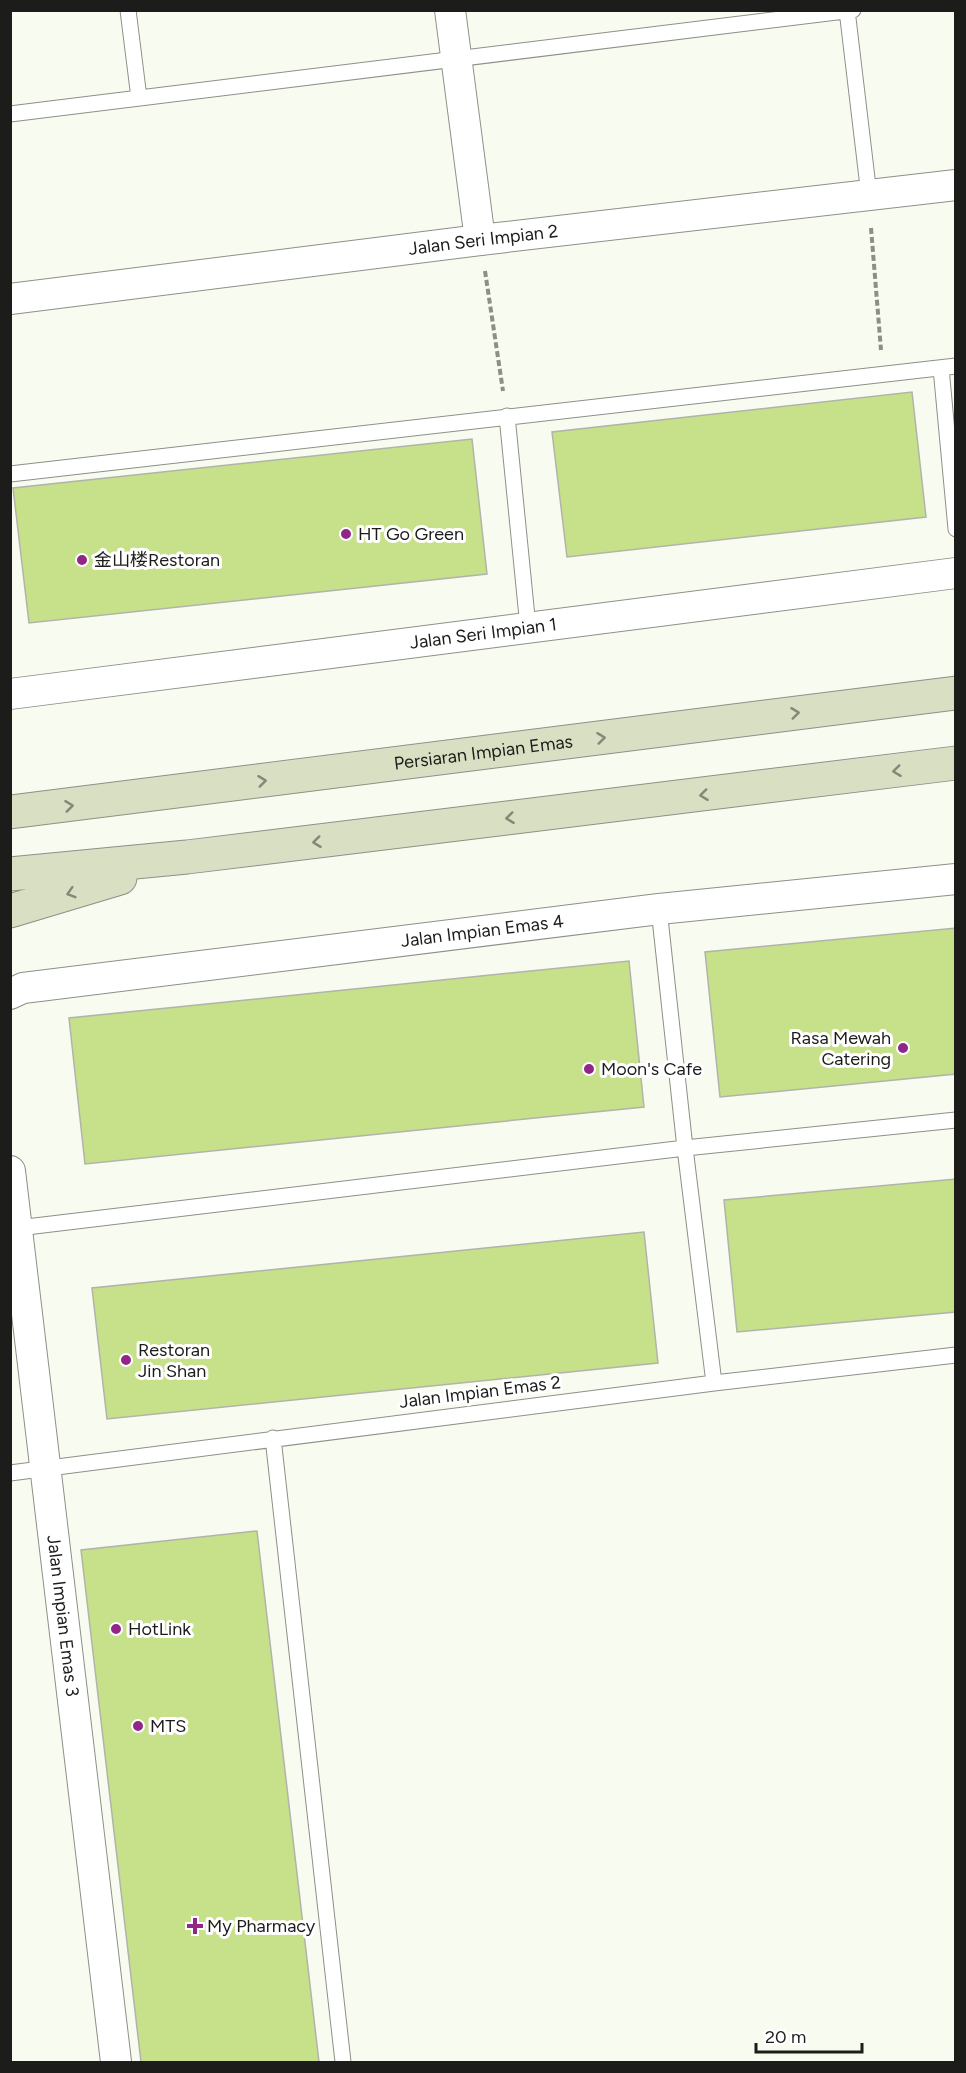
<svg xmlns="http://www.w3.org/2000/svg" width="966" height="2073" font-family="Figtree,'Noto Sans SC',sans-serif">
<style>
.building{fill:#c7e08a;stroke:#b1b4aa;stroke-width:1.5}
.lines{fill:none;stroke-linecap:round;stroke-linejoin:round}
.lane-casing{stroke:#8d9087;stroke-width:17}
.street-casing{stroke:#8d9087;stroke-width:32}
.secondary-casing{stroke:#8d9087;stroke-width:35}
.path{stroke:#8c8f87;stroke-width:4;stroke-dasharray:6 3;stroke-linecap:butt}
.lane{stroke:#fff;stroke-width:15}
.street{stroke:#fff;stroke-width:30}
.secondary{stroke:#d8dfc3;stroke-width:33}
.oneway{stroke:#838877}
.poi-dot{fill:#922688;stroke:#fff;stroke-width:2}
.labels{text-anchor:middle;stroke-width:6;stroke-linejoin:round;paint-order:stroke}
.street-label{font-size:18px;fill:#1c1d1a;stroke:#fff}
.poi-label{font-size:18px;fill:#1c1d1a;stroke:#fff;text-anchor:start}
</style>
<rect width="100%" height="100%" fill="#f7fbf0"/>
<path class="building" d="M912,392l14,125 -359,40 -15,-125z
M472,439l15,135 -458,49 -16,-135z
M956,928v146l-236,23 -15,-145z
M629,961l15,146 -559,57 -16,-146z
M956,1179v133l-219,20 -13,-132z
M644,1232l14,131 -551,56 -15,-131z
M257,1531l62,531h-178l-60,-512z"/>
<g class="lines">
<defs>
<path id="lane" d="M128,10l11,88
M847,10l22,185
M10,114l843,-104
M941,368l15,161
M507,416l21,211
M10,474l946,-108
M659,909l26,239 29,235
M18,1228l667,-80 271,-28
M273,1438l70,624
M10,1473l704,-90 242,-28"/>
<g id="street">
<path d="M450,10l30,230"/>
<path id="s1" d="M10,299l470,-59 476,-55"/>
<path id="s2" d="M10,694l946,-121"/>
<path id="s3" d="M10,994l13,-6 636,-79 297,-30"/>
<path id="s4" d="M10,1171l106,891"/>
</g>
<g id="secondary">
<path id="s5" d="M10,812l946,-119"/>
<path d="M10,874l177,-17 769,-94"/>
<path d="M10,911l110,-33"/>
</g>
</defs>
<use href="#lane" class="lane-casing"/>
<use href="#street" class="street-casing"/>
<use href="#secondary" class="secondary-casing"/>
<path class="path" d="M871,228l10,122
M485,271l18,120"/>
<use href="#lane" class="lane"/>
<use href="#street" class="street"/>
<use href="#secondary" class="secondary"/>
</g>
<defs><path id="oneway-chevron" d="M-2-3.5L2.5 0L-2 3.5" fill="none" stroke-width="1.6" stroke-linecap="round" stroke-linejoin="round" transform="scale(1.5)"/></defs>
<g class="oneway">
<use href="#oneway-chevron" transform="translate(795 713) rotate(-7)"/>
<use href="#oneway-chevron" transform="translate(601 738) rotate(-7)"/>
<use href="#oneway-chevron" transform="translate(897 771) rotate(173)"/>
<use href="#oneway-chevron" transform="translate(262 781) rotate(-7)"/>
<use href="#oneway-chevron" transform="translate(704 795) rotate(173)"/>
<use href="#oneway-chevron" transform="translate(69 806) rotate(-7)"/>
<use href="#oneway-chevron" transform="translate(510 818) rotate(173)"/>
<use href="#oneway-chevron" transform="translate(317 842) rotate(173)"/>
<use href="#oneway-chevron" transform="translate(71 893) rotate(163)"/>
</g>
<g class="poi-dot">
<circle cx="346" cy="534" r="6"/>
<circle cx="82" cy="560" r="6"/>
<circle cx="903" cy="1048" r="6"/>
<circle cx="589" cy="1069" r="6"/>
<circle cx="126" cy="1360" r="6"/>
<circle cx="116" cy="1629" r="6"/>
<circle cx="138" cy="1726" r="6"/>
<path d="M192 1917h6v6h6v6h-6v6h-6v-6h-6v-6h6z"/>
</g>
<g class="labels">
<g class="street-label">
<text dy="6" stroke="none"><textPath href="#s1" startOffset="477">Jalan Seri Impian 2</textPath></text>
<text dy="6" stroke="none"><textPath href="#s2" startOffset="477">Jalan Seri Impian 1</textPath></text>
<text dy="6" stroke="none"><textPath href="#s5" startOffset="477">Persiaran Impian Emas</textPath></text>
<text dy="6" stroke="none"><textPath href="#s3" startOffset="477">Jalan Impian Emas 4</textPath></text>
<text transform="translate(480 1392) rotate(-7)" y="6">Jalan Impian Emas 2</text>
<text dy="6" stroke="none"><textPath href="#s4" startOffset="448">Jalan Impian Emas 3</textPath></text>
</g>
<g class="poi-label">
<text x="358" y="540">HT Go Green</text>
<text x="94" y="566">金山楼Restoran</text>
<text x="891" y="1044" text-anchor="end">Rasa Mewah<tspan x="891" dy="21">Catering</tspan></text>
<text x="601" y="1075">Moon's Cafe</text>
<text x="138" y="1356">Restoran<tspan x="138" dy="21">Jin Shan</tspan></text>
<text x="128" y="1635">HotLink</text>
<text x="150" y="1732">MTS</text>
<text x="207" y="1932">My Pharmacy</text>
</g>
</g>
<rect width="966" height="2073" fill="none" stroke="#1c1d1a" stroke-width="24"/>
<path d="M756 2043v9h106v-9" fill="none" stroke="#1c1d1a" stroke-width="3"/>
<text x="765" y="2043" font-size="18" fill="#1c1d1a" stroke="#ffffff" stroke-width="4.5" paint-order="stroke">20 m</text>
</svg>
